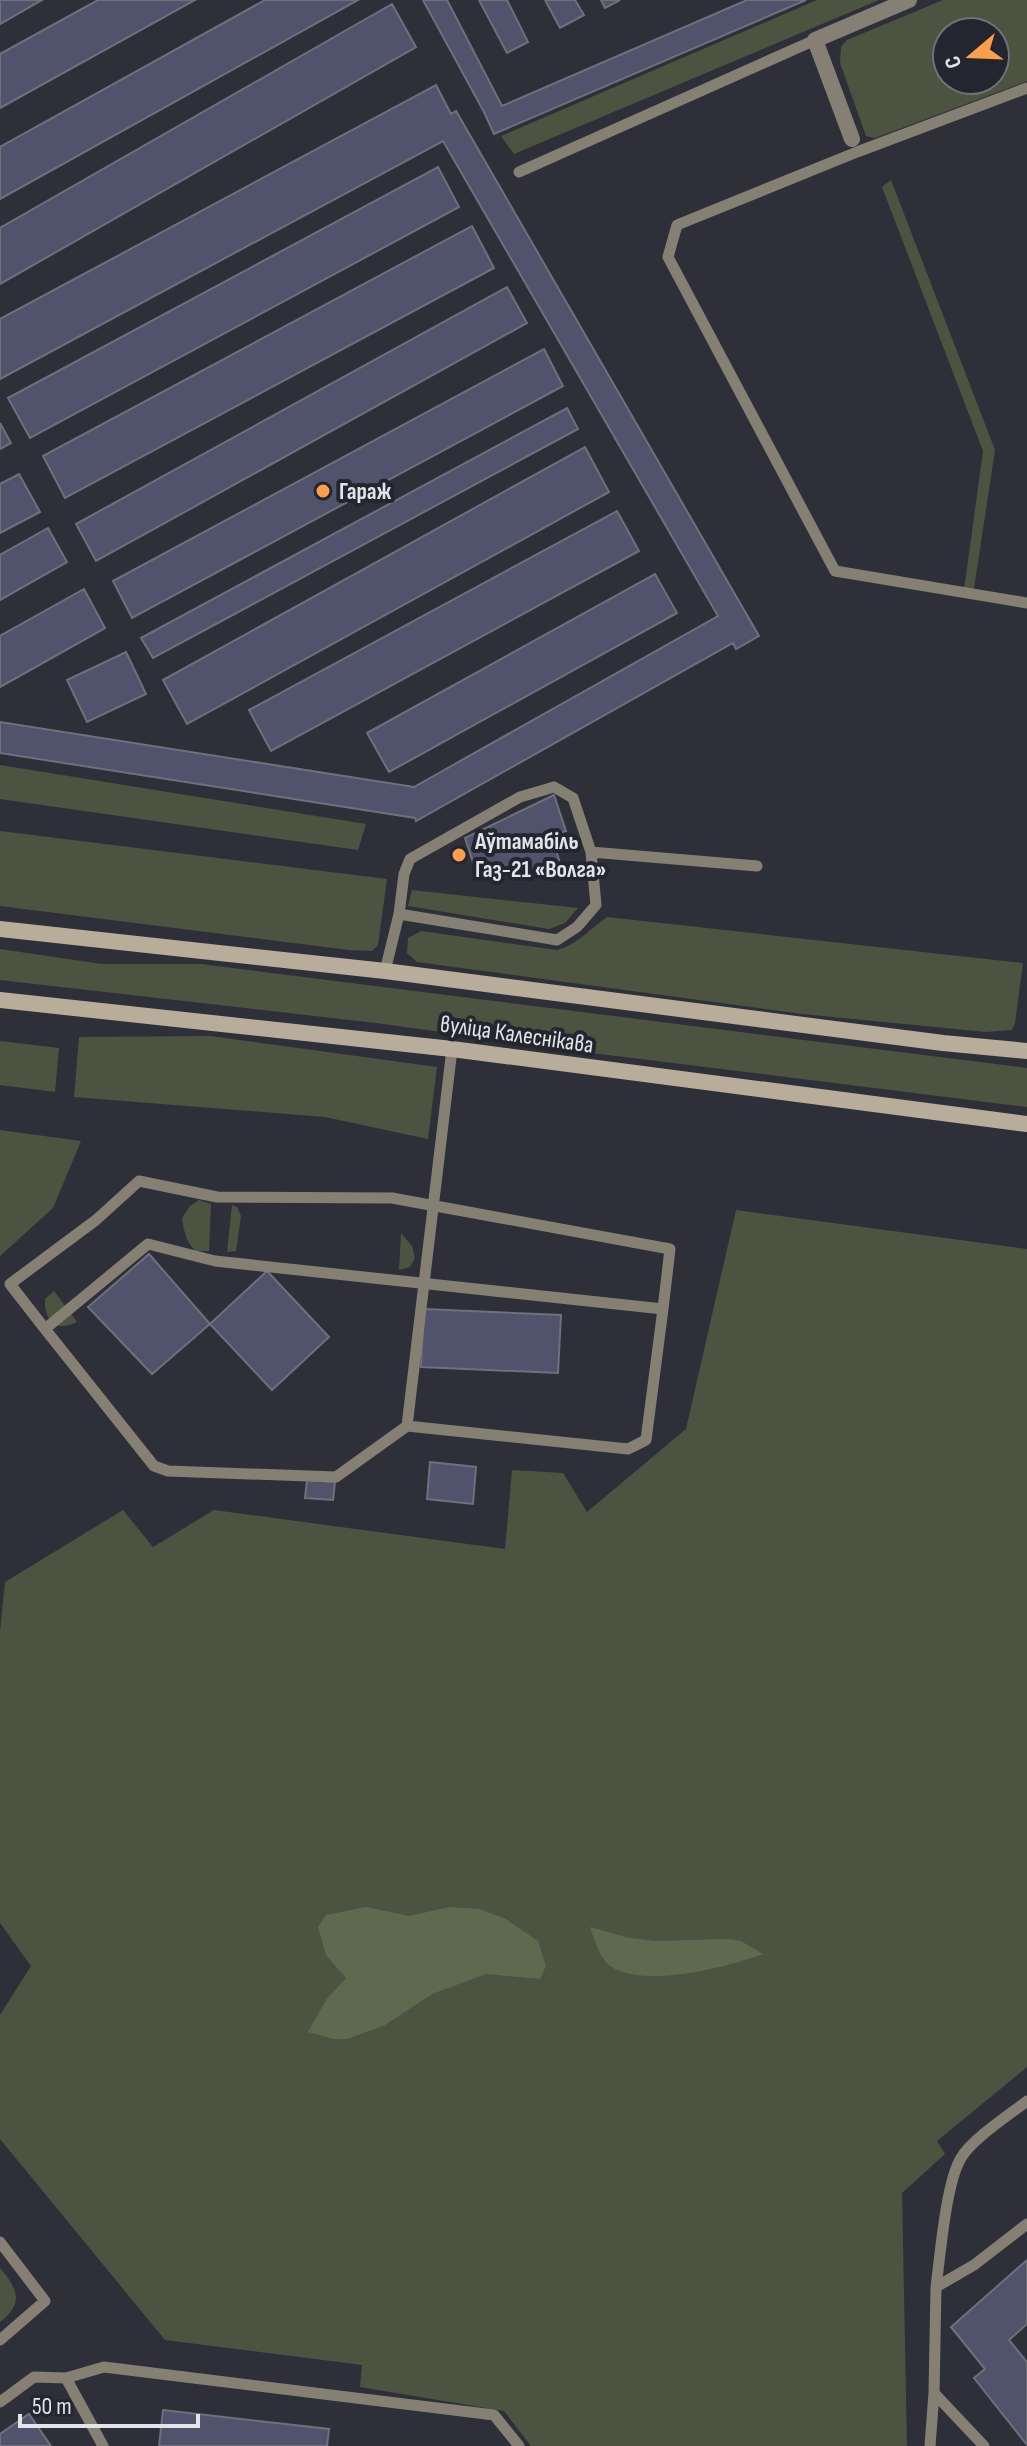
<svg xmlns="http://www.w3.org/2000/svg" width="1027" height="2446" font-family="'Sofia Sans Condensed',sans-serif">
<style>
.green{fill:#4c5441;fill-rule:evenodd}
.forest{fill:#5e6a4f}
.building{fill:#51526c;stroke:#6f707c;stroke-width:2}
.lines{fill:none;stroke-linecap:round;stroke-linejoin:round}
.service{stroke:#868074;stroke-width:11}
.minor{stroke:#868074;stroke-width:16}
.secondary{stroke:#b7ad9a;stroke-width:16}
.poi-dot{fill:#fa9f4f;stroke:#25252f;stroke-width:3}
.labels{text-anchor:middle;stroke-width:8;stroke-linejoin:round;paint-order:stroke}
.poi-label{font-size:24px;font-weight:bold;fill:#e3e3ea;stroke:#25252f;text-anchor:start}
.street-label{font-size:24px;fill:#e3e3ea;stroke:#25252f}
</style>
<rect width="100%" height="100%" fill="#2f2f3a"/>
<path class="green" d="M817,0h62l-365,154 -13,-18z
M943,0h84v81l-152,57 -9,-2 -26,-73 1,-16 6,-7zM947,32h48v48h-48z
M891,180l104,270 -22,145 -9,-5 19,-139 -101,-264z
M0,765l366,59 -8,26 -358,-51z
M0,831l387,48 -9,66 -6,6 -23,-1 -349,-44z
M412,890l166,18 -13,15 -16,6 -141,-23z
M607,917l416,46 -8,60 -3,7 -26,2 -184,-18 -385,-52 -10,-9 1,-15 13,-7 136,19c21,-6 32,-20 50,-33z
M0,949l102,15h99l826,104v39l-435,-54 -216,-30 -376,-43z
M210,1036l227,31 -9,72 -103,-22 -251,-20 5,-60z
M0,1041l59,7 -4,44 -55,-7z
M0,1130l81,11 -28,67 -53,48z
M199,1200l12,4 -2,47h-13c-10,-8 -12,-20 -14,-33l8,-12z
M232,1205l5,2 4,9 -5,35 -9,1z
M736,1210l291,39v818l-90,74 8,13 -43,39 5,253h-376l-27,-35 -144,-24 2,-22 -197,-25 -165,-201v-124l31,-49 -31,-43v-292l5,-49 118,-72 30,37 61,-37 291,39 7,-79 51,3 24,39 99,-83z
M401,1233l11,13 3,12 -5,9 -11,3z
M54,1291l23,31c-21,11 -33,-2 -32,-23z
M0,2268c17,20 25,35 0,54z"/>
<path class="forest" d="M366,1907l43,9 41,-9 29,2 25,9 34,23 8,25 -6,13 -54,-5 -54,20 -47,31 -38,14h-13l-26,-7 18,-32 20,-22 -20,-23 -8,-28 8,-12z
M590,1927l39,11 27,3 72,-2 13,2 22,13c-36,13 -119,35 -153,12 -11,-8 -15,-26 -20,-39z"/>
<path class="building" d="M0,0h42l-42,24z
M98,0h97l-195,108v-54z
M265,0h93l-358,199v-52z
M423,0h24l55,106 245,-106h59l-312,134 -10,-22z
M479,0h28l21,42 -21,11z
M545,0h30l9,15 -24,13z
M601,0h19l-15,8z
M392,4l24,43 -416,237v-56z
M436,85l15,29 5,-3 303,525 -23,13 -3,-6 -317,178 -1,-3 -415,-65v-31l414,65 304,-171 -275,-475 -443,238v-60z
M438,167l21,40 -429,231 -22,-40z
M472,226l22,42 -429,230 -22,-42z
M507,287l20,36 -431,238 -20,-37z
M544,349l19,37 -431,232 -19,-37z
M567,408l11,21 -425,229 -12,-20z
M0,423l11,20 -11,6z
M585,447l24,45 -422,232 -24,-44z
M19,474l21,38 -40,21v-49z
M617,511l22,40 -368,200 -22,-41z
M48,528l19,34 -67,38v-45z
M655,574l22,39 -288,159 -22,-39z
M84,589l21,39 -105,59v-51z
M126,652l20,42 -59,28 -20,-42z
M554,795l12,36 -14,4 11,39 -89,-9 -9,-27z
M149,1254l61,70 -58,50 -64,-67z
M267,1271l62,66 -57,53 -62,-66z
M424,1309l137,6 -3,58 -137,-6z
M430,1462l46,5 -3,37 -46,-5z
M307,1480l28,2 -2,18 -28,-2z
M1027,2260v64l-18,16 18,22v83l-53,-67 11,-9 -34,-42z
M163,2410l166,19 -2,17h-168z
M29,2414l22,32h-51v-12z"/>
<g class="lines">
<path class="service" d="M1027,88l-170,64 -180,73 -9,32 167,314 192,32
M519,172l296,-132
M399,914l5,-40 6,-15 110,-62 34,-10 19,11 18,54
M385,971l14,-57 158,26 20,-13 19,-22 -5,-53 166,14
M45,1329l109,137 14,5 168,6 71,-51 45,-377
M407,1426l221,23 18,-9 17,-131 -448,-48 -67,-17 -103,85 -35,-45 86,-64 43,-39 78,16 175,1 278,51 -7,60
M0,2242l45,59 -45,39
M936,2287c4,-30 10,-105 25,-129 11,-19 48,-43 66,-57
M66,2378l37,68
M934,2393l50,53
M0,2402l34,-25 32,1 38,-11 390,48 25,31
M930,2446l4,-53 2,-106 38,-22 53,-41"/>
<path class="minor" d="M852,139l-37,-99 94,-40"/>
<path class="secondary" d="M0,929l385,42 558,72 84,8
M0,1000l452,49 575,75"/>
</g>
<g class="poi-dot">
<circle cx="323" cy="491" r="8"/>
<circle cx="459" cy="855" r="8"/>
</g>
<g class="labels">
<g class="poi-label">
<text x="339" y="499">Гараж</text>
<text x="475" y="849">Аўтамабіль<tspan x="475" dy="28">Газ-21 «Волга»</tspan></text>
</g>
<g class="street-label">
<text transform="translate(517 1034) rotate(8)" y="8">вуліца Калеснікава</text>
</g>
</g>
<g transform="translate(971 56) rotate(251)"><circle r="38" fill="#25252f" stroke="#71717a" stroke-width="2"/>
<path d="M0-6L14 30L0 20L-14 30Z" fill="#fa9f4f"/>
<text y="-12" font-size="22" font-weight="bold" text-anchor="middle" fill="#e3e3ea">С</text>
</g>
<path d="M20 2414v12h178v-12" fill="none" stroke="#e3e3ea" stroke-width="4"/>
<text x="32" y="2414" font-size="24" fill="#e3e3ea" stroke="#25252f" stroke-width="6" paint-order="stroke">50 m</text>
</svg>
